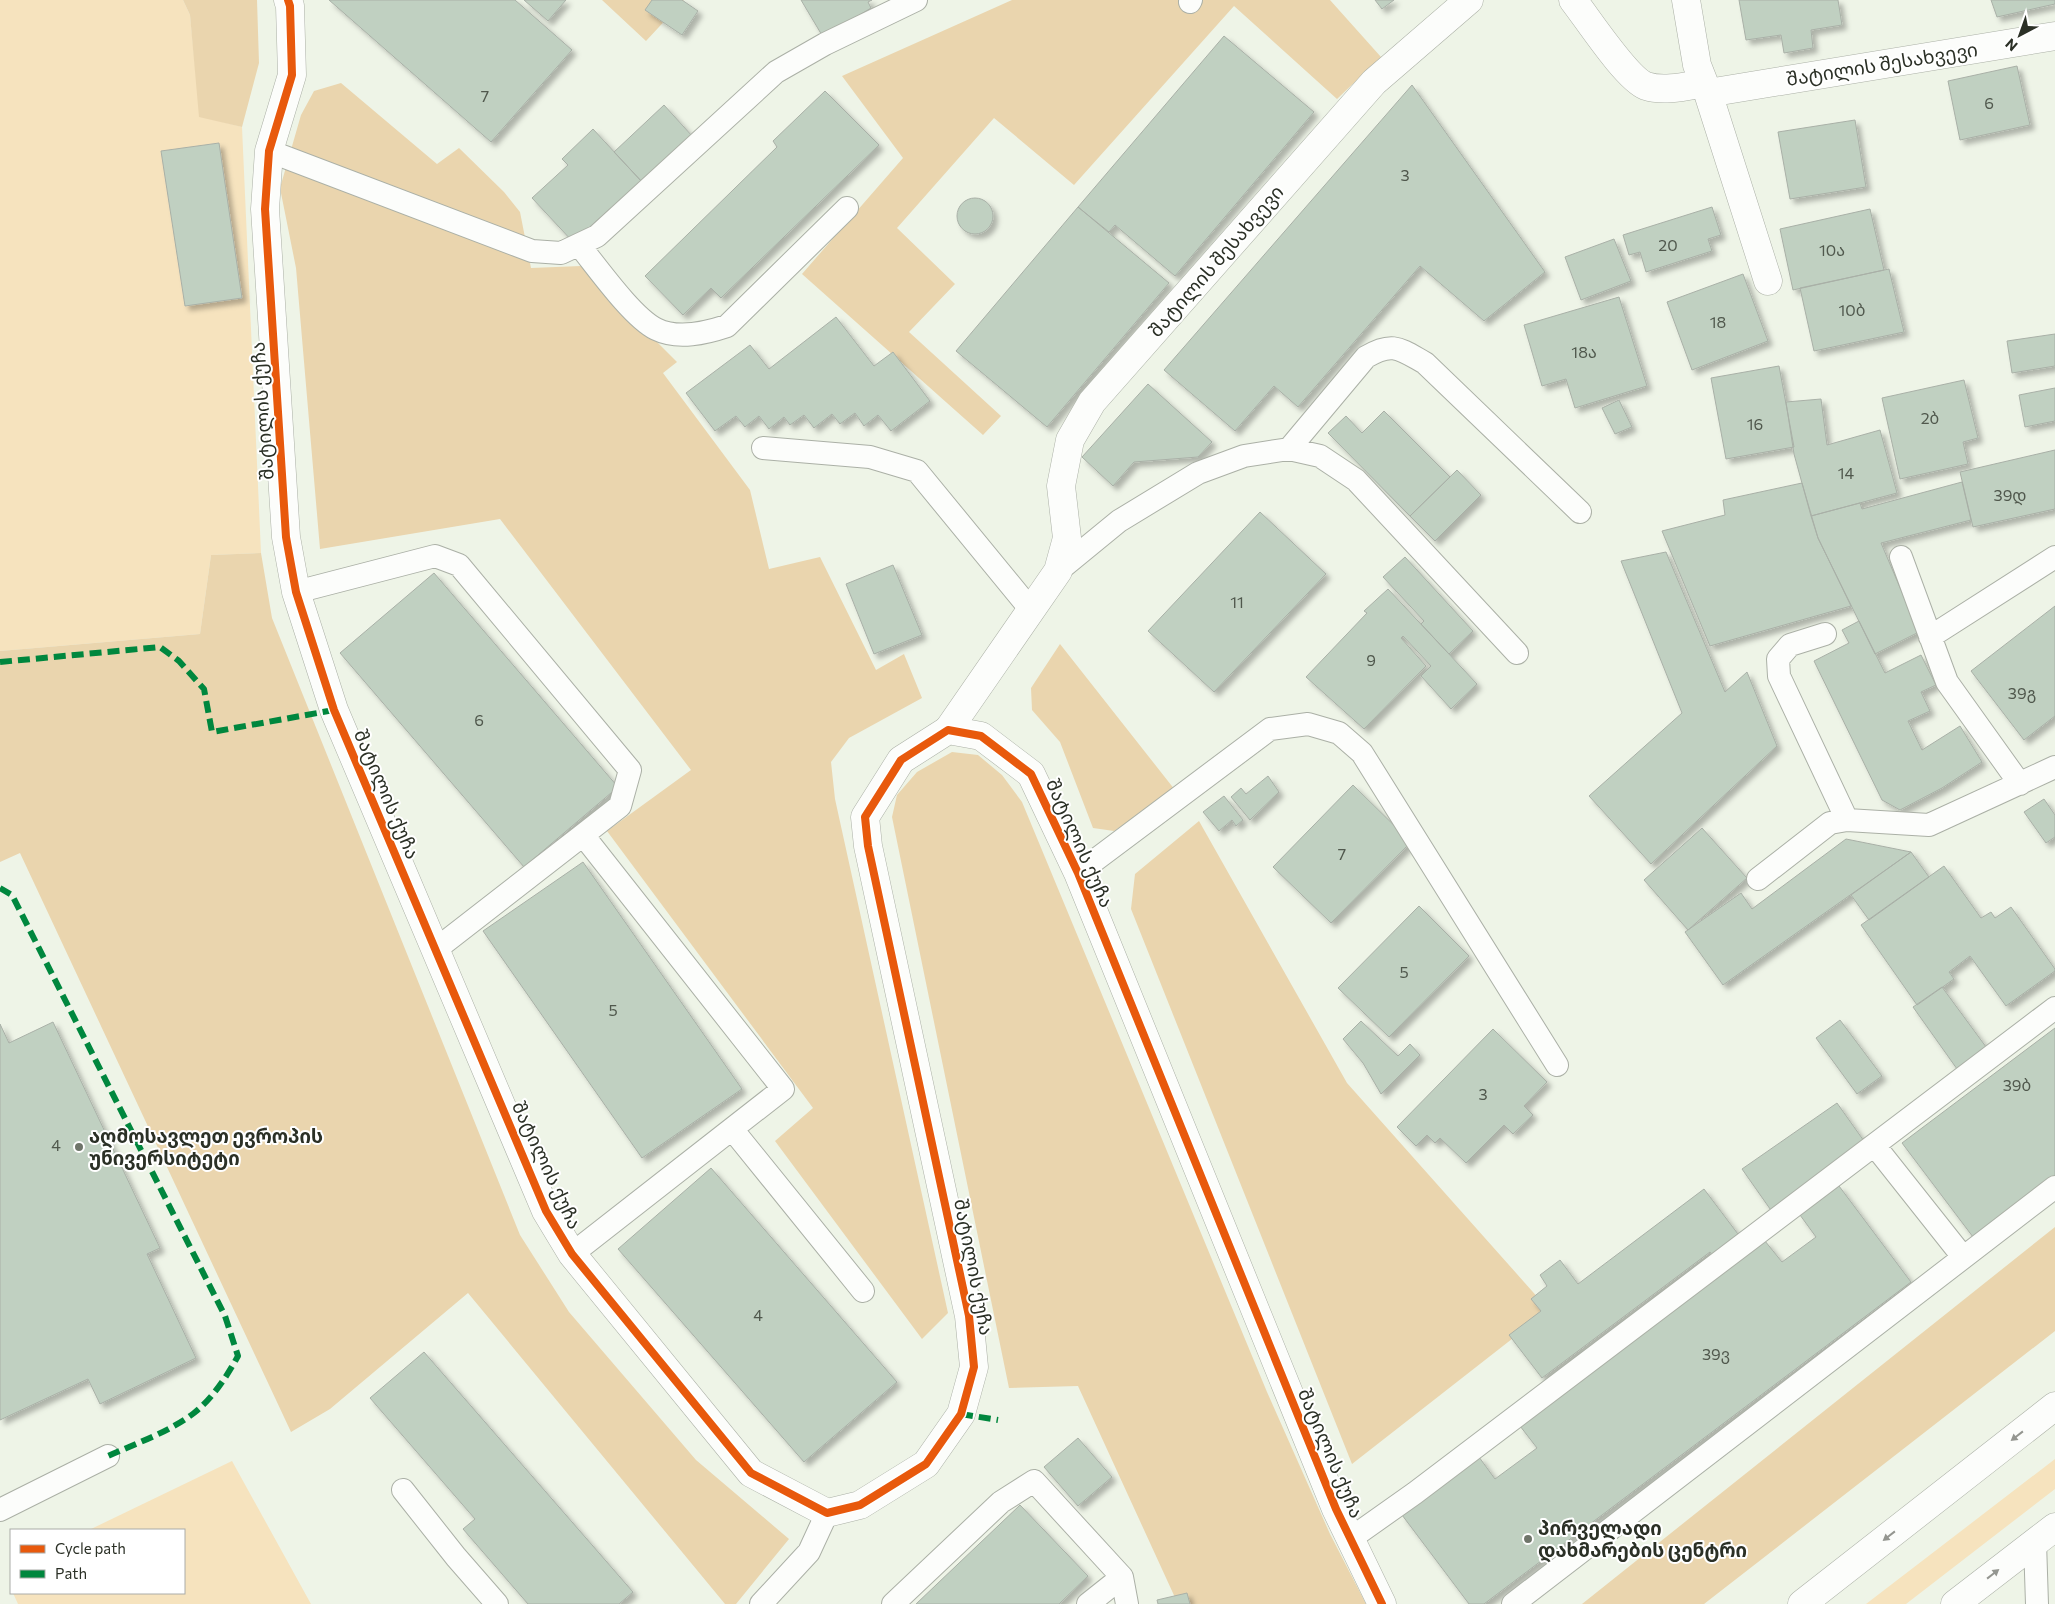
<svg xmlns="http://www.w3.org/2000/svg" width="2055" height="1604" font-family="Commissioner,'Noto Sans Georgian',sans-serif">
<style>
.green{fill:#f6e3be;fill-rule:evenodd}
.forest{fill:#ead5ae}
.building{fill:#c0d0c1;stroke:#a9b0a7;filter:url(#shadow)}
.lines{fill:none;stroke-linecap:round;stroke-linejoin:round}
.lane-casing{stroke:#abb0a6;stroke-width:24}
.street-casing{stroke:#abb0a6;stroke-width:29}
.secondary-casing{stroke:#abb0a6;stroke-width:29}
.primary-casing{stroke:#abb0a6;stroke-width:29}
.lane{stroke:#fcfdfb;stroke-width:22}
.street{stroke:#fcfdfb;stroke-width:28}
.secondary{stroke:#fcfdfb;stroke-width:28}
.primary{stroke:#fcfdfb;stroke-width:28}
.quiet{stroke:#00873e;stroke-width:6;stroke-dasharray:12 6;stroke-linecap:butt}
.cycleway-casing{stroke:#fff;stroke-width:11}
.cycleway{stroke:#e8590c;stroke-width:8}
.oneway{fill:#949690}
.poi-dot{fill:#6f756a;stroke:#fff;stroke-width:2}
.labels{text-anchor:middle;stroke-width:4;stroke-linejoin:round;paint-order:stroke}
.number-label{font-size:16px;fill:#50584d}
.street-label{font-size:19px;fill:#2b3026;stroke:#fff}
.poi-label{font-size:19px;font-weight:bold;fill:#2b3026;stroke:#fff;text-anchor:start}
</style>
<defs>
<filter id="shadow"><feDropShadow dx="4.5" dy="4.5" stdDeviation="2.5" flood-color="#0004"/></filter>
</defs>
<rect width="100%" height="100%" fill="#eef4e7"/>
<path class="green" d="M0,0h183l7,15 10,101 42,11 19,426 -50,2 -11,79 -200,17zM218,143l24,155 -57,8 -23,-154z
M2055,1459v30l-149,115h-40z
M232,1461l79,143h-293l-5,-11h171v-63h-95z"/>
<path class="forest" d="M183,0h74l2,63 -17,64 -43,-10 -9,-102z
M602,0h82l-38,41z
M1012,0h318l51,57 -44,42 -103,-93 -160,179 -80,-67 -97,110 58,56 -46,48 92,84 -18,19 -181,-161 101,-116 -61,-82z
M341,83l96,81 22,-16 45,44 16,20 11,56 50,-2 96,96 -14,11 87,117 19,79 51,-12 56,113 28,-16 18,44 -73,40 -18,24 4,37 113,514 -26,26 -147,-198 38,-33 -206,-277 84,-61 -191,-251 -180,30 -24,-281 -16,-80 21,-73 13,-24z
M261,553l11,65 248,617 49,77 127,148 93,79 -53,65h-11l-257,-311 -138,116 -39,23 -271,-579 -20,9v-211l200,-17 11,-79z
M1060,644l115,146 -61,41 -21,-3 -33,-86 -28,-32 -1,-22z
M952,752l26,3 24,20 20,27 245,590 63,142 36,70h-188l-100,-218 -69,2 -117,-571 5,-22 20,-23z
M1199,821l148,262 202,227 -197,154 -221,-555 4,-35z
M2055,1227v104l-351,273h-122z"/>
<path class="building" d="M329,0h186l57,50 -81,92z
M524,0h42l-18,21z
M652,0h30l16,11 -16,24 -37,-25z
M801,0h71l-4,2 3,6 -48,29z
M1375,0h19l-12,9z
M1739,0h99l4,25 -31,5 2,18 -29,5 -3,-18 -35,5z
M1991,0h64v4l-58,13z
M1224,36l90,76 -139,164 -60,-51 -6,7 -31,-25z
M2017,66l13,59 -70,15 -12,-59z
M1412,85l133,187 -61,49 -64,-55 -122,141 -24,-21 -39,45 -71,-61z
M825,91l54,54 -158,153 -10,-10 -28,27 -38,-39 132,-129 -4,-6z
M664,105l29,32 -50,46 -29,-31z
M1855,120l11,67 -76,12 -12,-67z
M593,129l50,54 -31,28 -1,-3 -38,34 -41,-44 36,-33 -6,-6z
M219,143l23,155 -57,8 -24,-155z
M957 216a18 18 0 1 1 36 0a18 18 0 1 1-36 0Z
M1078,207l91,76 -122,144 -91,-76z
M1712,207l9,28 -13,4 4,12 -66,21 -6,-20 -11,3 -6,-20z
M1870,209l14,61 -91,20 -13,-61z
M1614,239l17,42 -50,19 -16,-43z
M1889,269l15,63 -90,19 -14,-63z
M1743,274l25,67 -76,29 -25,-68z
M1619,297l28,89 -72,22 -9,-29 -24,7 -18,-61z
M836,317l38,49 19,-14 37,49 -39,30 -13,-16 -14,11 -9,-13 -15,11 -8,-10 -18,14 -10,-13 -14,10 -6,-8 -15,12 -10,-13 -14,11 -9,-11 -21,15 -29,-38 64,-48 19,24z
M2055,334v32l-43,7 -5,-32z
M1779,366l15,81 -68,12 -15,-81z
M1964,380l14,58 -15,4 5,22 -68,15 -18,-81z
M1148,384l64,58 -14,15 -64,5 -21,24 -31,-29z
M2055,388v33l-30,6 -6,-32z
M1821,399l6,46 53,-15 17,63 -86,23 -17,-62 -8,-52z
M1619,400l13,27 -17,7 -13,-26z
M1384,411l66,66 -40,39 -82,-83 18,-17 16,17z
M2055,450v59l-82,18 -13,-55z
M1457,470l24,25 -46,46 -25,-25z
M1962,482l9,38 -90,23 38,89 -44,22 -57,-116 -7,-22 49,-13 2,6z
M1802,483l16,55 33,68 -141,40 -48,-115 63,-16 -2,-15z
M1260,512l66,62 -112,118 -66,-61z
M1666,552l59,140 22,-20 30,74 -126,118 -62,-68 93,-83 -61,-152z
M1405,557l68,74 -24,23 -28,-30 3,-3 -41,-44z
M893,565l29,70 -48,19 -28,-70z
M434,573l184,214 -94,80 -184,-214z
M1388,589l89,95 -26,25 -30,-33 10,-10 -28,-30 -2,2 25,28 -62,63 -58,-52 61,-64 -3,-2z
M2055,606v110l-31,24 -53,-69z
M1859,621l26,52 36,-18 15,30 -15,7 9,19 -22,10 14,29 38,-24 22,36 -40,26 -42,22 -18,-10 -68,-139 35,-18 -7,-13z
M1268,776l11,16 -29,28 -19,-23 10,-9 5,6z
M1353,785l58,57 -80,81 -58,-56z
M1224,796l19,24 -7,6 -4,-6 -13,11 -16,-19z
M2044,799l11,16v22l-9,6 -22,-31z
M1702,828l45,50 -59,52 -44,-50z
M1846,839l65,13 -188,133 -38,-53 56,-39 11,16z
M1911,852l18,25 -60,43 -18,-25z
M583,862l159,227 -100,69 -159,-227z
M1944,866l37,52 10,-6 4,6 16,-11 44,62v2l-49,35 -36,-50 -21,16 5,7 -37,26 -56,-80z
M1419,906l50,50 -80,81 -51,-49z
M1942,987l50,68 -30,21 -49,-69z
M1840,1020l42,56 -25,18 -41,-56z
M1361,1021l37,35 12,-12 10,11 -39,39 -18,-31 -20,-24z
M53,1022l107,226 -13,6 49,104 -96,46 -12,-25 -88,41v-396l9,19z
M2055,1028v148l-82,61 -71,-94z
M1493,1029l54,53 -23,24 9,9 -20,19 -9,-9 -38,38 -26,-25 -5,5 -8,-8 -11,11 -19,-19z
M1837,1103l27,38 -89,75 -33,-47z
M711,1168l186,214 -93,80 -186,-213z
M1839,1186l72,96 -427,322h-15l-67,-89 77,-58 16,22 42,-31 -17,-22 245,-185 17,21 34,-25 -16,-22z
M1704,1189l37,49 -27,20 -4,-6 -168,126 -33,-43 32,-24 -10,-12 16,-13 -7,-11 20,-15 18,24z
M424,1352l209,240 -14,12h-91l-65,-75 12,-10 -105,-121z
M1078,1438l34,39 -34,29 -34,-39z
M1020,1505l68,71 -29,28h-143z
M1187,1593l3,11h-32l-1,-4z"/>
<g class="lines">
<defs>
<path id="lane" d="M1190,2l1,-2
M269,151l263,100 29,2 36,-17 179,-164 49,-28 91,-44
M579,245c18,22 53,72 77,84 22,11 50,4 71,-3l120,-118
M763,448l107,9 47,14 114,139
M1289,449l77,-92c27,-16 34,-8 59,6l155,149
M1901,557l46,125 73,102
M1058,571l61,-50 79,-48 46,-17 45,-7 31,7 36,24 161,173
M296,592l139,-36 24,9 171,205 -10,36 -37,29
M1825,634l-35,11 -12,14 1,17 68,144
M1930,637l125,-80
M1078,873l192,-144 38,-5 31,9 23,20 195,312
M1758,879l72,-56 17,-3 82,5 126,-58
M435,950l148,-115 200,254 -211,165
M732,1129l131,162
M1875,1146l88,111
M403,1490l53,67 41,47
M0,1510l108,-54
M1350,1539l65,-46 640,-485
M2035,1542l2,62
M761,1604l48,-52 18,-39
M893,1604l108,-102 33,-21 88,96 5,27
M1088,1604l34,-27
M1513,1604l542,-417"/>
<path id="street" d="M1573,0c15,19 53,78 73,86 18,6 41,0 58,-3
M1686,0l11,65 11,28 60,188
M1708,93l347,-57
M948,730l110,-159 9,-33 -6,-52 9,-46 22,-38 282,-320 95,-82"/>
<path id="secondary" d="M288,0l2,6 2,69 -23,76 -4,58 21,328 10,55 38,118 212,501 26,43 179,219 76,40 33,-8 66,-41 35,-50 13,-47 -5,-51 -101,-470 -3,-29 36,-57 47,-30 33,6 50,38 47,99 258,636 46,95"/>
<path id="primary" d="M1802,1604l253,-198
M1955,1604l100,-77"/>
</defs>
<use href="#lane" class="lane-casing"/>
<use href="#street" class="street-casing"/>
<use href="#secondary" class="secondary-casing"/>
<use href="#primary" class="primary-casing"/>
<use href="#lane" class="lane"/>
<use href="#street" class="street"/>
<use href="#secondary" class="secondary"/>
<use href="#primary" class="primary"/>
<path class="quiet" d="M0,662l160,-15 19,14 25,28 8,43 122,-22
M0,888l12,7 213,421 13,40c-11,20 -25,42 -44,57 -25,19 -57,30 -86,43
M961,1414l37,6"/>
<defs>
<path id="cycleway" d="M288,0l2,6 2,69 -23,76 -4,58 21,328 10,55 38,118 212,501 26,43 179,219 76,40 33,-8 66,-41 35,-50 13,-47 -5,-51 -101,-470 -3,-29 36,-57 47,-30 33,6 50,38 47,99 258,636 46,95"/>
</defs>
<use href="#cycleway" class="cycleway-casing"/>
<use href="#cycleway" class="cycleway"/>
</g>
<defs><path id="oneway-solid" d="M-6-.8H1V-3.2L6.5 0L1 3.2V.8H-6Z" transform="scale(1.25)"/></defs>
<g class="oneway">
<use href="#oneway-solid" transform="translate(2017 1436) rotate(142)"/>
<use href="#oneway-solid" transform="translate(1889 1536) rotate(142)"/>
<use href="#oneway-solid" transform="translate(1993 1574) rotate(-38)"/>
</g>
<g class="poi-dot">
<circle cx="79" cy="1147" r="5"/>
<circle cx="1528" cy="1539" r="5"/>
</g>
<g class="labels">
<g class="number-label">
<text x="485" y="102">7</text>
<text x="1989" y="109">6</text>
<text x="1405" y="181">3</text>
<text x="1668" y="251">20</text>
<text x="1832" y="256">10ა</text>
<text x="1852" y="316">10ბ</text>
<text x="1718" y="328">18</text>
<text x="1584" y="358">18ა</text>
<text x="1930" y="424">2ბ</text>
<text x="1755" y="430">16</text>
<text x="1846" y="479">14</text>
<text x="2010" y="501">39დ</text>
<text x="1237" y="608">11</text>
<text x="1371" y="666">9</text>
<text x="2022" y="699">39გ</text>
<text x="479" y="726">6</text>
<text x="1342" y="860">7</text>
<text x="1404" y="978">5</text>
<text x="613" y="1016">5</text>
<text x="2017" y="1091">39ბ</text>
<text x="1483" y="1100">3</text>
<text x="56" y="1151">4</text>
<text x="758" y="1321">4</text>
<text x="1716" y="1360">39ვ</text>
</g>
<g class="street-label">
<text transform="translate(1882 64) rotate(-9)" y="7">შატილის შესახვევი</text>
<text transform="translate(1216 261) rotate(-49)" y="7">შატილის შესახვევი</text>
<text transform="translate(262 411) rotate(-94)" y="7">შატილის ქუჩა</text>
<text transform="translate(387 794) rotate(67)" y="7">შატილის ქუჩა</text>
<text transform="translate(1080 843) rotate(66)" y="7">შატილის ქუჩა</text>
<text transform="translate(547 1165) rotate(65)" y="7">შატილის ქუჩა</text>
<text transform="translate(974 1267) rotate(79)" y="7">შატილის ქუჩა</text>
<text transform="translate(1331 1453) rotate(67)" y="7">შატილის ქუჩა</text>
</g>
<g class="poi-label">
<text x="89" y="1143">აღმოსავლეთ ევროპის<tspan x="89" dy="22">უნივერსიტეტი</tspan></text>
<text x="1538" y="1535">პირველადი<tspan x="1538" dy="22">დახმარების ცენტრი</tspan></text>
</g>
</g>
<rect x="10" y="1529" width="175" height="65" fill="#ffffff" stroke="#aaaca8"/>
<rect x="20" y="1545" width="25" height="8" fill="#e8590c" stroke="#aaaca8"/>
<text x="55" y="1554" font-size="15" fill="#2b3026">Cycle path</text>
<rect x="20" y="1570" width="25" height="8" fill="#00873e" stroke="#aaaca8"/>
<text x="55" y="1579" font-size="15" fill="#2b3026">Path</text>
<g transform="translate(2020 35) rotate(221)" stroke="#ffffff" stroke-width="4" paint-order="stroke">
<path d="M0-4L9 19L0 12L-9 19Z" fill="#2b3026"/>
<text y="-8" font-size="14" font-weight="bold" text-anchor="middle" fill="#2b3026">N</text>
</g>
</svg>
